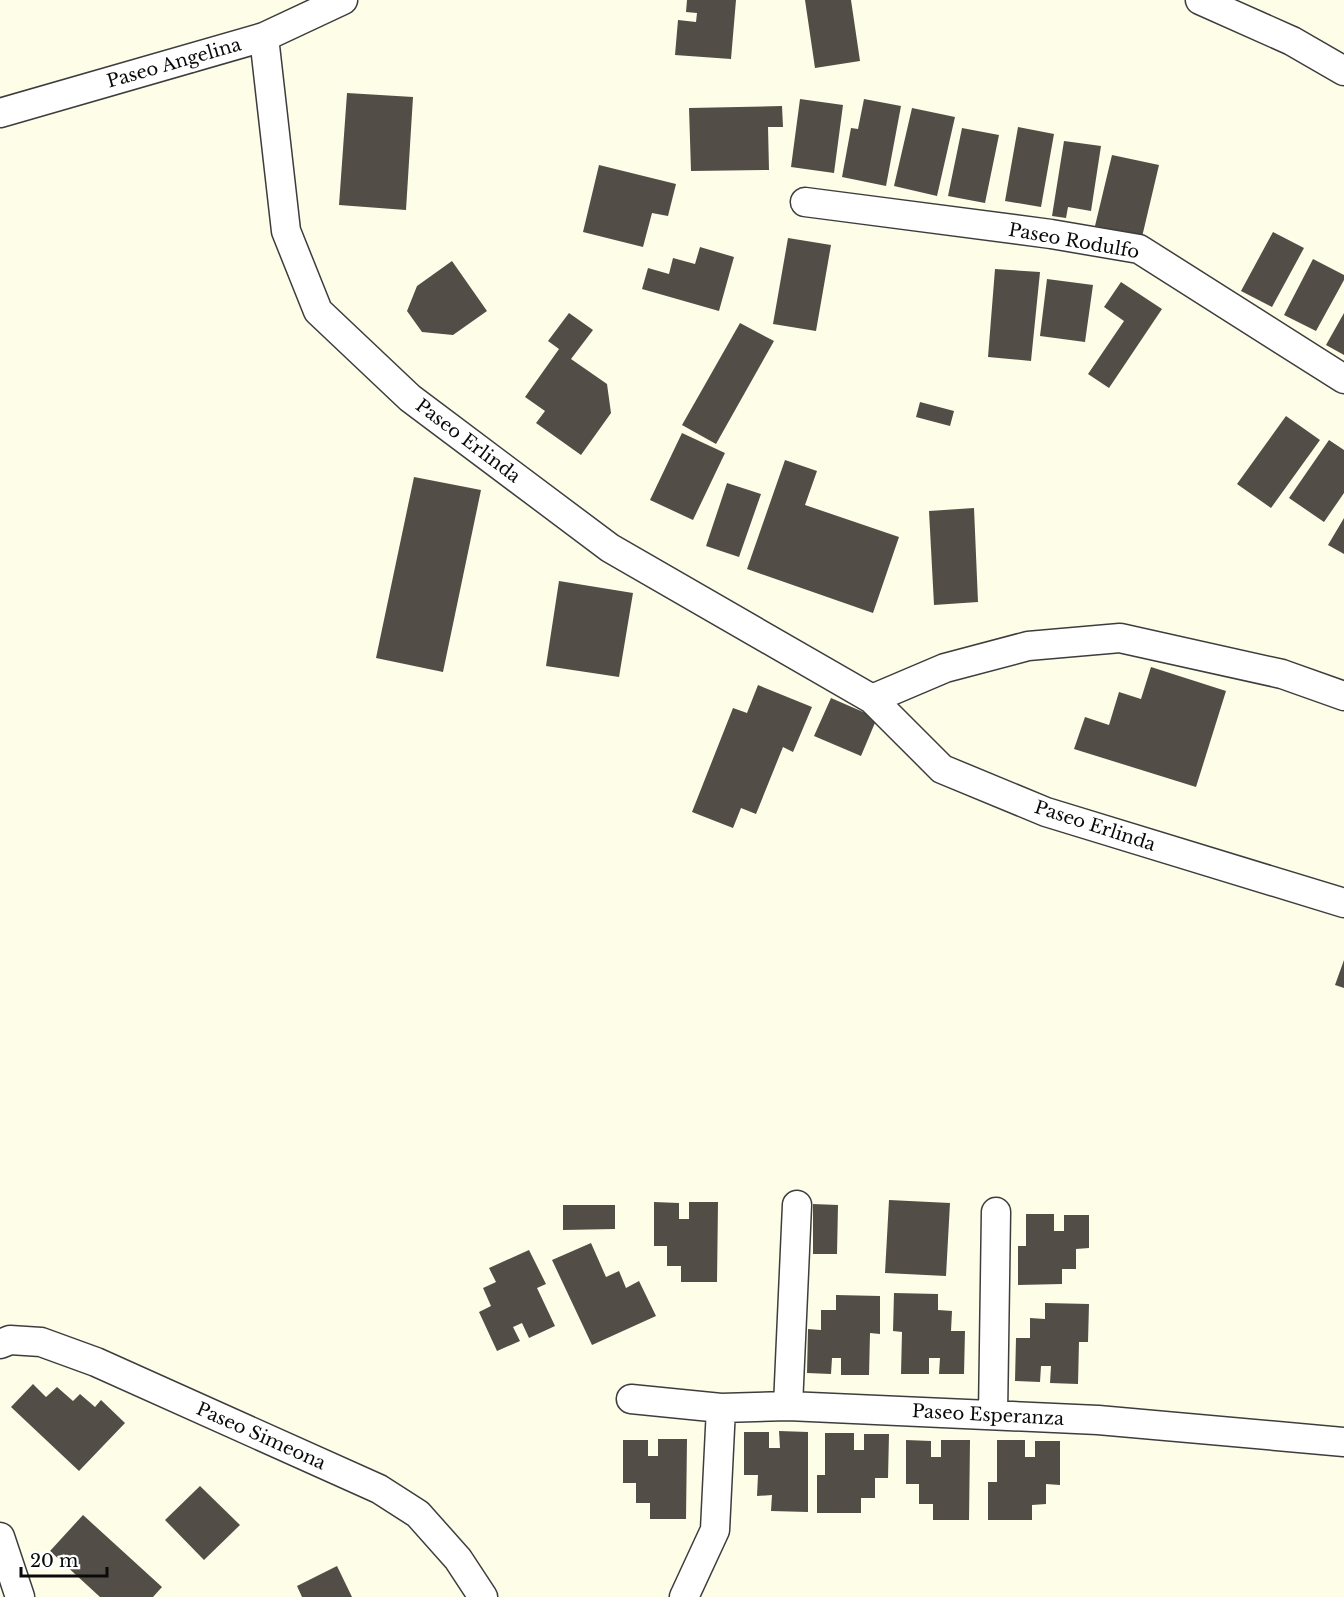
<svg xmlns="http://www.w3.org/2000/svg" width="1344" height="1597" font-family="'Libre Baskerville',serif">
<style>
.building{fill:#534d47}
.lines{fill:none;stroke-linecap:round;stroke-linejoin:round}
.minor-casing{stroke:#3d3d3d;stroke-width:31}
.minor{stroke:#fff;stroke-width:28}
.labels{text-anchor:middle;stroke-width:6;stroke-linejoin:round;paint-order:stroke}
.street-label{font-size:18px;fill:#0a0a0a;stroke:#fff}
</style>
<rect width="100%" height="100%" fill="#fefde8"/>
<path class="building" d="M687,0h49l-5,59 -56,-4 3,-35 18,2 1,-9 -11,-1z
M805,0h46l9,61 -45,7z
M347,93l66,4 -7,113 -67,-5z
M800,99l43,6 -9,68 -43,-6z
M864,99l37,7 -15,80 -44,-9 9,-49 7,1z
M782,106l1,21h-15l1,43 -78,1 -2,-63z
M912,108l43,9 -18,79 -43,-10z
M1018,127l36,7 -13,73 -36,-6z
M962,128l37,7 -14,68 -37,-7z
M1064,141l37,5 -10,65 -23,-4 -2,11 -14,-2z
M1112,155l47,10 -17,72 -47,-11z
M599,165l77,19 -8,32 -16,-3 -9,34 -60,-15z
M1273,232l31,16 -32,59 -31,-16z
M788,238l43,7 -15,86 -43,-7z
M700,247l34,10 -15,54 -77,-22 6,-21 21,6 4,-16 22,6z
M1313,259l31,16v5l-28,51 -32,-16z
M452,261l35,50 -34,24 -31,-3 -15,-21 10,-25z
M995,269l45,3 -9,89 -43,-4z
M1047,279l46,6 -8,57 -45,-6z
M1121,282l41,27 -53,79 -21,-14 36,-53 -20,-14z
M569,313l24,17 -22,29 36,25 4,29 -30,42 -45,-32 9,-12 -20,-14 34,-48 -11,-8z
M1344,313v42l-18,-10z
M740,323l34,18 -58,103 -34,-19z
M920,402l34,9 -4,15 -34,-9z
M1286,416l34,24 -49,68 -34,-24z
M682,433l43,20 -32,67 -43,-20z
M1329,440l15,10v43l-20,29 -35,-24z
M785,460l32,11 -12,34 94,32 -26,76 -126,-44z
M414,477l67,13 -38,182 -67,-14z
M727,483l34,11 -22,63 -33,-11z
M974,508l4,94 -44,3 -5,-94z
M1344,518v36l-16,-9z
M559,581l74,12 -14,84 -73,-11z
M1151,667l75,24 -30,96 -122,-38 11,-32 24,8 10,-33 22,7z
M758,685l54,22 -19,45 -10,-5 -27,67 -15,-6 -8,20 -41,-16 41,-104 14,5z
M831,698l46,20 -16,38 -47,-20z
M1344,960v28l-9,-3z
M889,1200l61,3 -4,73 -61,-3z
M654,1202l25,1v16h10v-17h29l-1,80h-36v-16h-14v-20h-13z
M813,1204l25,1 -1,49h-24z
M563,1205h52v24l-52,1z
M1026,1214h28v17h10v-16h25v33l-13,1v20h-14v15l-44,1v-39h8z
M591,1243l15,34 13,-6 7,17 13,-7 17,35 -64,29 -40,-85z
M529,1250l17,34 -9,4 18,38 -26,12 -7,-15 -9,4 7,14 -23,10 -18,-39 12,-6 -8,-18 13,-6 -7,-14z
M894,1293l44,1v16l14,1 -1,20h14l-1,43h-25l1,-16h-11v16h-28l1,-42 -9,-1z
M836,1295l44,1v38l-10,-1 -1,42h-28v-17h-9l-1,16 -24,-1 1,-44 13,1v-20h15z
M1045,1303l44,1 -1,38h-9l-1,42 -28,-1 1,-17h-10l-1,16 -25,-1 1,-43h14v-20l15,1z
M33,1384l13,13 11,-10 16,14 7,-7 15,13 6,-7 24,23 -46,48 -68,-64z
M779,1431l29,1v80l-37,-1 1,-16 -15,1 1,-21h-14v-43h25v16h11z
M825,1433h29v17h10v-16h25l-1,44h-13v20h-14v15h-44v-38h8z
M658,1439h29l-1,80h-36v-16h-14v-20h-13v-43h25v16h10z
M906,1440l25,1v16h10v-17h29l-1,80h-36v-16h-14v-20h-13z
M997,1440h28v17h10v-16h25v44l-14,-1v20l-14,1v15h-44v-38h9z
M200,1486l40,39 -36,35 -39,-40z
M83,1515l79,72 -9,10h-53l-50,-46z
M337,1566l15,31h-50l-5,-11z"/>
<g class="lines">
<defs>
<path id="minor" d="M1200,0l92,41 52,30
M264,37l22,194 32,80 92,87 200,150 262,151 70,70 104,43 298,91
M0,113l264,-76 79,-37
M805,202l246,32 88,15 205,130
M872,699l73,-31 83,-22 92,-8 162,36 62,22
M0,1344l10,-4 31,2 55,20 283,127 39,25 40,45 25,38
M631,1399l90,9 67,-2 310,14 246,22
M788,1406l9,-201
M993,1415l3,-203
M0,1537l20,60
M684,1597l31,-67 6,-122"/>
</defs>
<use href="#minor" class="minor-casing"/>
<use href="#minor" class="minor"/>
</g>
<g class="labels">
<g class="street-label">
<text transform="translate(174 63) rotate(-16)" y="6">Paseo Angelina</text>
<text transform="translate(1074 241) rotate(10)" y="6">Paseo Rodulfo</text>
<text transform="translate(468 441) rotate(37)" y="6">Paseo Erlinda</text>
<text transform="translate(1095 826) rotate(18)" y="6">Paseo Erlinda</text>
<text transform="translate(988 1415) rotate(3)" y="6">Paseo Esperanza</text>
<text transform="translate(261 1436) rotate(24)" y="6">Paseo Simeona</text>
</g>
</g>
<path d="M21 1567v9h86v-9" fill="none" stroke="#0a0a0a" stroke-width="3"/>
<text x="30" y="1567" font-size="18" fill="#0a0a0a" stroke="#ffffff" stroke-width="4.5" paint-order="stroke">20 m</text>
</svg>
